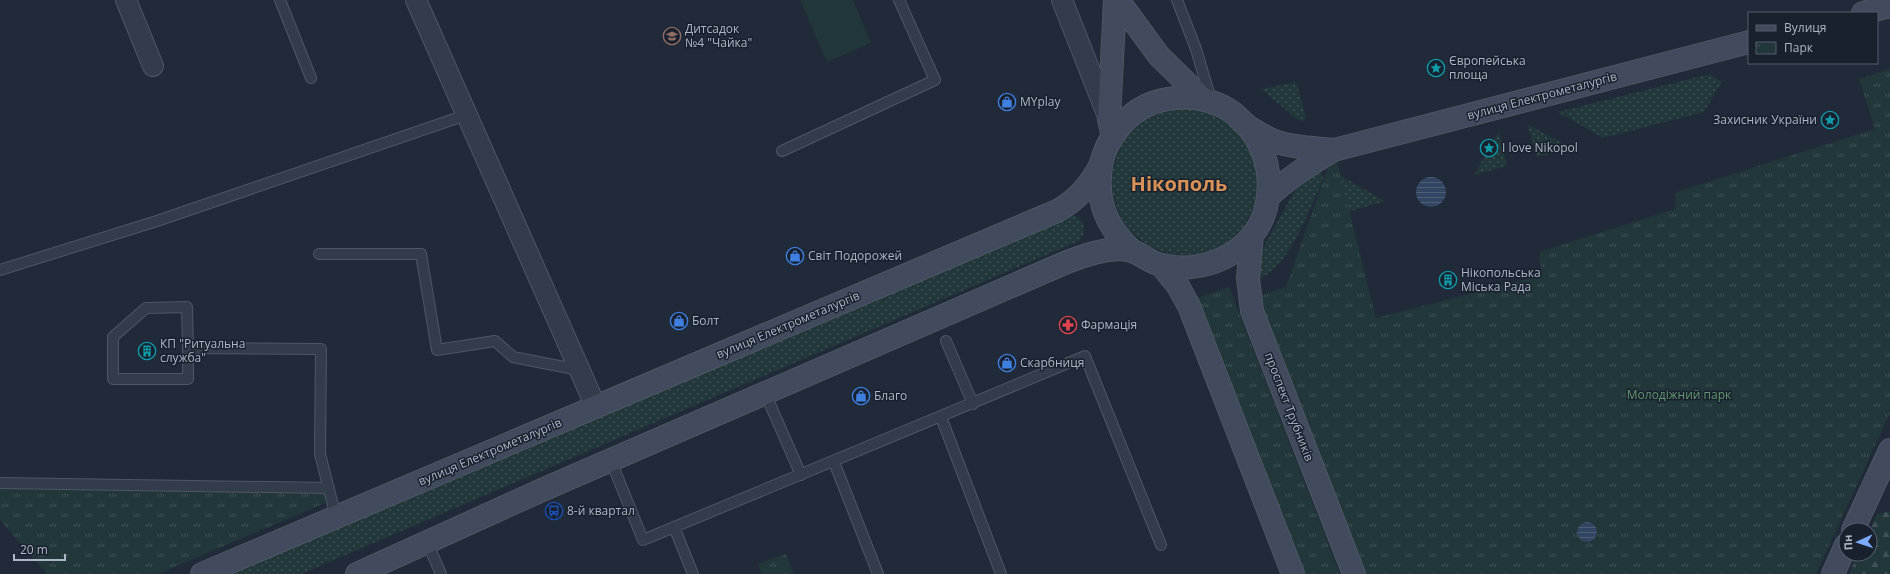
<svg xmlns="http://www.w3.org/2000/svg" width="1890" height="574" font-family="'Open Sans',sans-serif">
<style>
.grass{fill:url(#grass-dots)}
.forest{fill:url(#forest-firs)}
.park{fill:url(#park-tufts)}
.pitch{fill:#22373a}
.water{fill:url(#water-rules)}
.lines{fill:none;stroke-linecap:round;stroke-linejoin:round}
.lane-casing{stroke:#4e5764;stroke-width:12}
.street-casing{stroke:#4e5764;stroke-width:22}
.secondary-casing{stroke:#4e5764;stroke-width:24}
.lane{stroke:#333c4a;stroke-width:10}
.street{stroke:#333c4a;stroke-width:20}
.secondary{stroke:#414b5d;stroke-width:22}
.labels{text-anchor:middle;stroke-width:3;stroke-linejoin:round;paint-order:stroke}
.poi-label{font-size:12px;fill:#aeb7c6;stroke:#19212e;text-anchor:start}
.street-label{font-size:12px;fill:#aeb7c6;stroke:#19212e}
.park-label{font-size:12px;fill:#649871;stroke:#19212e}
.town-label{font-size:20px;font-weight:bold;fill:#d89257;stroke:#19212e}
</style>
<defs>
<pattern id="grass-dots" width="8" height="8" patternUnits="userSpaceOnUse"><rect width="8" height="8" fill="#22373a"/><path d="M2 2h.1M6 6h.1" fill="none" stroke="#405255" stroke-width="1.8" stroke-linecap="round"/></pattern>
<pattern id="forest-firs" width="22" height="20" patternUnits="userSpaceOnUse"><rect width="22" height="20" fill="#22373a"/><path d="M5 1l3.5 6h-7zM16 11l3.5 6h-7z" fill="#405255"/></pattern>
<pattern id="park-tufts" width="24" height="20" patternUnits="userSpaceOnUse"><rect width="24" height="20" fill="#22373a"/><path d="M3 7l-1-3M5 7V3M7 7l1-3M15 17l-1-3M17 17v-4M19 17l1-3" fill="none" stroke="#405255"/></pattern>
<pattern id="water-rules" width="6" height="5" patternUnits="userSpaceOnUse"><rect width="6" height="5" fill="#324562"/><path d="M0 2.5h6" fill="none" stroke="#4d5e77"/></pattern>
</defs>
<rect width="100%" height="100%" fill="#202a39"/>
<path class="grass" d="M1710,74l12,8 -18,30 -101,26 -45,-26z
M1296,82l10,35 -2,4 -6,-1 -37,-31z
M1112 182a73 73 0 1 1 146 0a73 73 0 1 1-146 0Z
M1527,124l44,24 -34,9z
M1499,131l8,35 -33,9z
M1321,171l2,9c-16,33 -32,87 -68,101l3,-24 35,-64 14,-16z
M1341,176l44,25 -41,12 -10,-35z
M1072,214c13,5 16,17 7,27l-778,333h-74z"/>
<path class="forest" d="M1890,511v63h-41l9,-20h12v-24l7,-16z"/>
<path class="park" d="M1890,69v344l-74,161h-450l-109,-277 29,-10 48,-137 42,168 166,-43 -3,-23 136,-43 1,-17 199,-63 -16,-50z
M1229,287l111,287h-39l-109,-274z
M0,483l329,5 3,12 -174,74h-111l-47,-54z
M786,554l8,20h-32l-4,-10z"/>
<path class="pitch" d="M800,0h53l18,43 -44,19z"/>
<path class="water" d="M1416 192a15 15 0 1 1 30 0a15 15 0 1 1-30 0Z
M1577 532a10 10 0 1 1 20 0a10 10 0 1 1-20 0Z"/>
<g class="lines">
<defs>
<path id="lane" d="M280,0l31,78
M1177,0l19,49 15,51
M782,151l153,-71 -36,-80
M319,254h102l16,96 58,-9 18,16 66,13
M0,270l157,-49 309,-106
M946,341l27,63
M188,348v31h-75v-42l33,-29 41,-1 1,41 133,1 -1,105 16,63
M765,393l36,82
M941,417l60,157
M611,461l32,79 442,-184 76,189
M834,462l44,112
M0,483l329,5
M674,527l19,47
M427,542l14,32"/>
<path id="street" d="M126,0l27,66
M416,0l180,407
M1062,0l47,119"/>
<path id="secondary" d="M1118,0l41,56 44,43
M1863,13l27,-7
M1113,136l-4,-16 6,-120
M1101,166c-5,36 5,60 31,85
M1268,197c20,-19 42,-33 66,-47l415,-108
M1252,235l-4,43 4,33 102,263
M1161,265l17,21 11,20 104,268
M1853,530l37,-80
M202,574l855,-363c19,-10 33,-26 43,-45 2,-5 3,-10 5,-15 4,-10 11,-20 18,-28 28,-30 75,-33 109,-11 6,4 11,12 18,16 8,5 18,11 27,14 18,6 38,6 57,8
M357,574l185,-84 525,-228c18,-7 46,-17 65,-11 10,3 18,12 30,14 42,10 92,-12 104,-57 7,-30 1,-56 -17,-80
M1833,574l13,-29"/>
</defs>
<use href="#lane" class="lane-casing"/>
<use href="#street" class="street-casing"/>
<use href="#secondary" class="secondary-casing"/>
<use href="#lane" class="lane"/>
<use href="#street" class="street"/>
<use href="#secondary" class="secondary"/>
</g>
<defs>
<symbol id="school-ring" viewBox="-11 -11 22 22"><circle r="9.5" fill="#19212e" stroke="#8d6e63" stroke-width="1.5"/><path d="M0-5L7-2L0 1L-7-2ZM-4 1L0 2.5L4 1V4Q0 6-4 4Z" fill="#8d6e63"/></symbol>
<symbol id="sight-ring" viewBox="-11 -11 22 22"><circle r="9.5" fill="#19212e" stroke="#0f9aa8" stroke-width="1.5"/><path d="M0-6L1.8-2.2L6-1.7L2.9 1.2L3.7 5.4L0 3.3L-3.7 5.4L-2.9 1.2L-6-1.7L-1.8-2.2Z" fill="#0f9aa8"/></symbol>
<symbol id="shop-ring" viewBox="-11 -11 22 22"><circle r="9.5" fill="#19212e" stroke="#3f7fe0" stroke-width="1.5"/><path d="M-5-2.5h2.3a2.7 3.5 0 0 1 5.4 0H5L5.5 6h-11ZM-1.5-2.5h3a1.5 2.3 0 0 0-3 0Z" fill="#3f7fe0"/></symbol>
<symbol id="building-ring" viewBox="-11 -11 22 22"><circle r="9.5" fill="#19212e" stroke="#0f9aa8" stroke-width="1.5"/><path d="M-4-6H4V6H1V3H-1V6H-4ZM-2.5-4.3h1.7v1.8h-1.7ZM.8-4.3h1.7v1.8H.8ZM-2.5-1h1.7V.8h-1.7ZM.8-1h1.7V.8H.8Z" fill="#0f9aa8"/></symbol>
<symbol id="pharmacy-ring" viewBox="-11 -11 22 22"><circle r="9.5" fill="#19212e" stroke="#e0444e" stroke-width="1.5"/><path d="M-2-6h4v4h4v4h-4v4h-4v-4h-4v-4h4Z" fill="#e0444e"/></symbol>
<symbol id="bus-ring" viewBox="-11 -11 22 22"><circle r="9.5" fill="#19212e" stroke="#1a4fb4" stroke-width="1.5"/><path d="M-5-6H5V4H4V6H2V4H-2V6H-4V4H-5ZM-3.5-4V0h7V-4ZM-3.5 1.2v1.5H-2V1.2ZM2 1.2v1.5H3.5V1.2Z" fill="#1a4fb4"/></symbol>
</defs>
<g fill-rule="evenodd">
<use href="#school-ring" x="662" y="26" width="20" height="20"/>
<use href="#sight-ring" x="1426" y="58" width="20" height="20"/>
<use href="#shop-ring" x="997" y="92" width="20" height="20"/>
<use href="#sight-ring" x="1820" y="110" width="20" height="20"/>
<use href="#sight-ring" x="1479" y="138" width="20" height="20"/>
<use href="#shop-ring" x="785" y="246" width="20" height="20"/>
<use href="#building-ring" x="1438" y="270" width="20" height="20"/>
<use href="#shop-ring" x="669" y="311" width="20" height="20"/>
<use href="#pharmacy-ring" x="1058" y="315" width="20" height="20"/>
<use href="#building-ring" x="137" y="341" width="20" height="20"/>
<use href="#shop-ring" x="997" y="353" width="20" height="20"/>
<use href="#shop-ring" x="851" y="386" width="20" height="20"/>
<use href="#bus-ring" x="544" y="501" width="20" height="20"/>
</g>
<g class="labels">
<g class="poi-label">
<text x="685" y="33">Дитсадок<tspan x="685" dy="14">№4 "Чайка"</tspan></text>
<text x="1449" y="65">Європейська<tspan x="1449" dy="14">площа</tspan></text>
<text x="1020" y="106">MYplay</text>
<text x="1817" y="124" text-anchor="end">Захисник України</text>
<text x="1502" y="152">I love Nikopol</text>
<text x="808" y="260">Світ Подорожей</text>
<text x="1461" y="277">Нiкопольська<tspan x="1461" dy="14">Міська Рада</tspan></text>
<text x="692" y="325">Болт</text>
<text x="1081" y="329">Фармація</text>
<text x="160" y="348">КП "Ритуальна<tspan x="160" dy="14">служба"</tspan></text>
<text x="1020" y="367">Скарбниця</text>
<text x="874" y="400">Благо</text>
<text x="567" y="515">8-й квартал</text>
</g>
<g class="street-label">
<text transform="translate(1542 96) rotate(-15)" y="4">вулиця Електрометалургів</text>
<text transform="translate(788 325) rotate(-23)" y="4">вулиця Електрометалургів</text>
<text transform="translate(1289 407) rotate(69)" y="4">проспект Трубників</text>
<text transform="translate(490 452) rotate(-23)" y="4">вулиця Електрометалургів</text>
</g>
<g class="park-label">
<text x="1679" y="399">Молодіжний парк</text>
</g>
<g class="town-label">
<text x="1179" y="191">Нікополь</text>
</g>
</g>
<rect x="1748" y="12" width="130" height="52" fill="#19212e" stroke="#555d6b"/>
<rect x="1756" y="25" width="20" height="6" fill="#414b5d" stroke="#555d6b"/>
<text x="1784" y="32" font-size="12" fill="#aeb7c6">Вулиця</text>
<rect x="1756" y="42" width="20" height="12" fill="url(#park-tufts)" stroke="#555d6b"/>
<text x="1784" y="52" font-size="12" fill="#aeb7c6">Парк</text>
<g transform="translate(1858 542) rotate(267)"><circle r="19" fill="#19212e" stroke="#555d6b"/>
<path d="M0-3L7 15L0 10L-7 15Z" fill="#7cabfd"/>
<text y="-6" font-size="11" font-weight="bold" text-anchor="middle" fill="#aeb7c6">Пн</text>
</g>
<path d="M14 554v6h51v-6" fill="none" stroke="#aeb7c6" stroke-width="2"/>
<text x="20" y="554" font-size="12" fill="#aeb7c6" stroke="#19212e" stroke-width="3" paint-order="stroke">20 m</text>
</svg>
